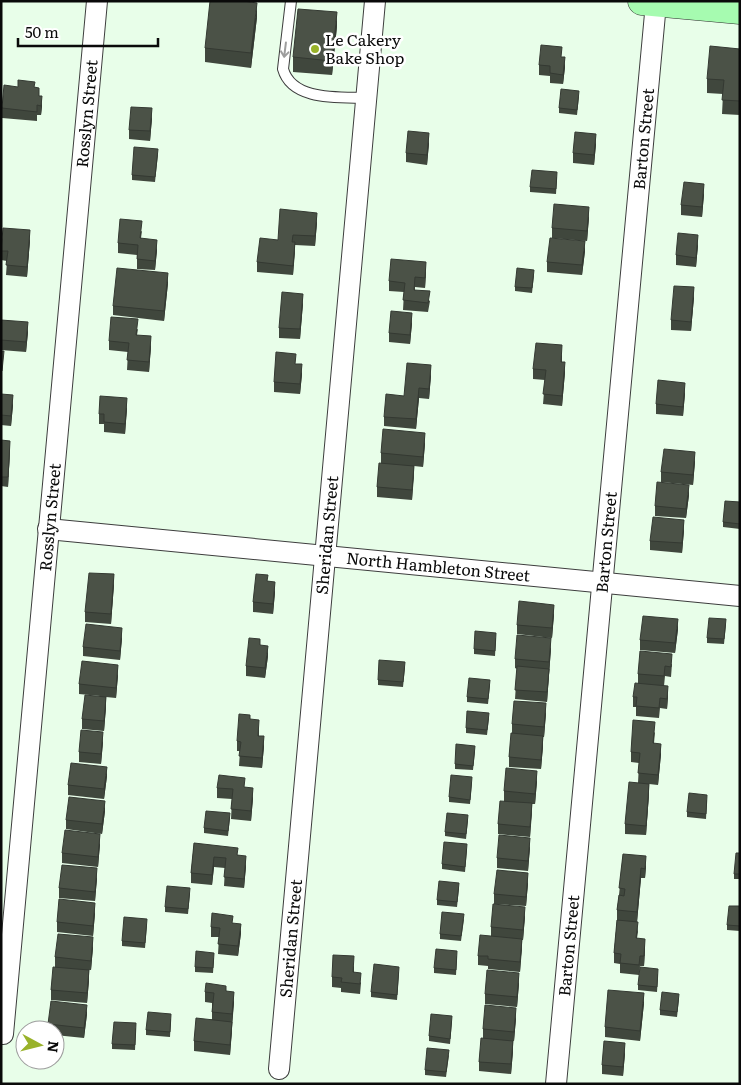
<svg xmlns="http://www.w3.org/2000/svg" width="741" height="1085" font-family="Literata,serif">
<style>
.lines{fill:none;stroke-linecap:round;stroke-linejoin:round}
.lane-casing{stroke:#3d3d3d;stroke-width:12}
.street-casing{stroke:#3d3d3d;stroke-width:22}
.secondary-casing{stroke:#2c2c2c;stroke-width:29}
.lane{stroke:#fff;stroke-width:10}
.street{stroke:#fff;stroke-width:20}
.secondary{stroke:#a6fbb0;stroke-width:28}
.wall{fill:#40473d}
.shaded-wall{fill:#343932}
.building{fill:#4b5247;stroke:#343932}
.oneway{stroke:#9d9d9d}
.poi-dot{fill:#99b22a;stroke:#fff;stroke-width:2}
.labels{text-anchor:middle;stroke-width:5;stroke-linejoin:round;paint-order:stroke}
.poi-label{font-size:16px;fill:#0a0a0a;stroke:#fff;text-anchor:start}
.street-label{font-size:16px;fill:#0a0a0a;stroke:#fff}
</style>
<rect width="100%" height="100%" fill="#e8fee9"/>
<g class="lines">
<defs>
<path id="lane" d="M291,1l-8,68c9,32 55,28 83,29"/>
<g id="street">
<path id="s1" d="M48,529l692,67"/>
<path id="s2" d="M3,1034l94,-1033"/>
<path id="s3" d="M279,1069l96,-1068"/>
<path id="s4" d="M556,1084l100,-1081"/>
</g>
<path id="secondary" d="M642,1l98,9"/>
</defs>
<use href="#lane" class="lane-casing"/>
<use href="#street" class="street-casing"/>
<use href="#secondary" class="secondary-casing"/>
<use href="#lane" class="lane"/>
<use href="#street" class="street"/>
<use href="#secondary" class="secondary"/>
</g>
<path class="wall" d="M257,17l-6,51 -46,-6v-14z
M337,26l-5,49 -39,-3v-15z
M740,49v66l-18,-1 1,-20 -16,-1v-14z
M562,57l3,10 -2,17 -13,-1v-7l-11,-1v-10z
M18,87h17l4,9 3,10 -1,9h-4v6l-35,-3v-10z
M579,96l-2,19 -18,-2v-5z
M152,118l-2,23 -21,-2v-9z
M429,143l-2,22 -21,-3v-9z
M596,144l-2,21 -21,-2v-10z
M158,154l-3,28 -23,-2v-5z
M557,177l-1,17 -26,-2v-5z
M704,194l-2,23 -21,-2v-10z
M589,217l-2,24 -35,-3v-10z
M317,222l-2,24 -20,-1 -2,30 -36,-3v-10l21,-22z
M142,231l-1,7 16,12 -2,20 -18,-1v-14l-19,-2v-10z
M30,240l-3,37 -21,-2 1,-14 -6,-1v-9z
M698,245l-2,22 -20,-2v-10z
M585,251l-3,24 -35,-3v-10z
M426,272l-1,16 -10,-1v3l15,11 -2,11 -25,-2 1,-18 -15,-1v-10z
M534,275l-2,18 -17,-2v-4z
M168,283l-4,38 -51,-6v-9z
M694,297l-3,34 -20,-1v-10z
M303,303l-3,36 -21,-1v-10z
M1,320l27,12 -2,20 -25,-2z
M412,323l-2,21 -21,-2v-9z
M138,329l-1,6 14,11 -2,26 -22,-2 1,-18 -19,-2v-9z
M562,355v7l3,10 -3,34 -19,-2 2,-24 -12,-1v-10z
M296,364l6,10 -2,20 -26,-2v-10z
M431,375l-2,24 -10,-1 -3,31 -32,-3v-9z
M685,393l-2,23 -27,-2v-10z
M1,394l12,11 -2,21 -10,-1z
M127,408l-2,26 -21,-2v-8h-5v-10z
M1,440l9,11 -2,36 -7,-1z
M425,443l-2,24 -9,-1 -2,34 -35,-3v-10l4,-24v-10z
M695,461l-2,24 -32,-3v-10z
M689,495l-3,23 -31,-2v-10z
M740,502v27l-17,-2v-5z
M684,530l-2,23 -32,-3v-9z
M268,581l7,11 -2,22 -20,-2v-10z
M114,584l-3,40 -26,-2v-10z
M554,614l-2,24 -35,-4v-9z
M726,624l-2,20 -17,-1v-5z
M678,629l-3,24 -35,-3v-10z
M122,638l-2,22 -37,-4v-9z
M496,638l-1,18 -21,-2v-5z
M551,648l-4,54 -32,-3 2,-30 -2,-1v-9z
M268,656l-3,22 -19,-2v-10z
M672,664l-1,13 -6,-1 -1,10 4,10 -1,13 -7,-1 -1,10 -23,-2v-9h-3v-10l5,-14v-9z
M405,667l-2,20 -25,-2v-5z
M118,675l-2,23 -10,-1v10l-2,24 -22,-2v-10l18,-23 -21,-2v-10z
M490,685l-2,19 -21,-2v-5z
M546,713l-2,24h-1v9l-2,23 -32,-2v-10l3,-24v-9z
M489,718l-2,17 -21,-2v-5z
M250,719l9,11v6l5,10 -2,22 -23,-2 1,-15h-3v-10z
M655,732l-1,11 7,11 -3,31 -9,-1v10l-3,41 -21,-1v-10l13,-41 1,-20 -8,-1v-10z
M103,742l-2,22 -22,-2v-10z
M475,751l-2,19 -18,-1v-5z
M107,776l-3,23 -36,-4v-10z
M537,781l-2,23h-3l-2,33 -32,-3v-10l6,-23v-10z
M472,782l-2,22 -21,-2v-5z
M245,787l8,11 -2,23 -20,-2 1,-20 -15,-1v-10z
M707,800l-1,19 -19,-2v-5z
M105,811l-3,23 -36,-5v-9z
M230,818l-2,18 -24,-3v-5z
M468,820l-2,19 -21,-3v-4z
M194,843l44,12 8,11 -2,22 -20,-2 1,-18 -11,-1 -2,18 -21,-2v-10z
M100,844l-2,23 -36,-4v-10z
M530,847l-2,24 -31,-3v-10z
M467,849l-2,23 -23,-3v-5z
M740,853v26h-6v-5z
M623,854l23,12 -1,12h-4l-4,44 1,10 -1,6 8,11 -1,17h-4l-1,9 -19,-2v-9l-6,-1v-10l3,-33v-10l2,-15z
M97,878l-2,23 -36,-3v-10z
M528,883l-2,23 -32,-2v-10z
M459,888l-2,19 -20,-2v-5z
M190,893l-2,21 -23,-2v-5z
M740,906v25l-13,-1v-5z
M95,913l-2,23 -36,-4v-10z
M525,916l-2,24h-1l-2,32 -32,-3v-3l-10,-1v-9l13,-20v-9z
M464,919l-3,22 -21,-2v-5z
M233,923l8,10 -3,23 -20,-2 1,-17h-8v-10z
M147,924l-2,24 -23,-2v-5z
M93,947l-2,23h-2v10l-2,23 -36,-3v-10l4,-23v-10z
M457,956l-1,19 -22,-2v-5z
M214,958l-1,15 -18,-1v-5z
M354,966v6l7,11 -1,11 -19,-2v-4l-9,-1v-10z
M399,972l-2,28 -26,-3v-5z
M658,974l-1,18 -19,-2v-5z
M519,983l-2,24 -32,-3v-10z
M226,991l8,11 -4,53 -36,-4v-10l18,-22v-16l-7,-1v-10z
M679,999l-2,18 -17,-2v-5z
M644,1003l-4,38 -35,-4v-10z
M87,1014l-3,24 -29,-3v-5h-7v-6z
M516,1018l-2,23h-1v10l-2,23 -32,-3v-9l4,-24v-9z
M171,1019l-1,18 -24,-2v-5z
M452,1021l-2,23 -21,-3v-5z
M136,1028l-1,22 -23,-1v-5z
M625,1053l-2,23 -21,-2v-9z
M449,1055l-3,22 -21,-2v-5z"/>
<path class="shaded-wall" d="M257,3v14l-6,51v-15z
M337,12v14l-5,49v-14z
M565,57v10l-2,17v-9z
M42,96v10l-1,9v-9z
M152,108v10l-2,23v-10z
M429,133v10l-2,22v-10z
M596,134v10l-2,21v-10z
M704,184v10l-2,23v-10z
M589,207v10l-2,24v-10z
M317,213v9l-2,24v-10z
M30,230v10l-3,37v-10z
M698,235v10l-2,22v-9z
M157,240v10l-2,20v-9z
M585,241v10l-3,24v-10z
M295,242v10l-2,23v-9z
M426,262v10l-1,16v-10z
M168,273v10l-4,38v-10z
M694,287v10l-3,34v-9z
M303,294v9l-3,36v-10z
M412,313v10l-2,21v-9z
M28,322v10l-2,20v-10z
M151,336v10l-2,26v-10z
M565,362v10l-3,34v-10z
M302,364v10l-2,20v-10z
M431,365v10l-2,24v-10z
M685,383v10l-2,23v-9z
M419,388v10l-3,31v-10z
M13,395v10l-2,21v-10z
M127,398v10l-2,26v-10z
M425,433v10l-2,24v-10z
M10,441v10l-2,36v-10z
M695,452v9l-2,24v-10z
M414,466v10l-2,24v-10z
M689,485v10l-3,23v-9z
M684,520v10l-2,23v-10z
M114,574v10l-3,40v-10z
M275,582v10l-2,22v-10z
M554,605v9l-2,24v-10z
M678,619v10l-3,24v-10z
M122,628v10l-2,22v-9z
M551,638v10l-4,54v-10z
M268,646v10l-3,22v-10z
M118,665v10l-2,23v-10z
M668,686v10l-1,13v-10z
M106,697v10l-2,24v-10z
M546,703v10l-2,24v-10z
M103,732v10l-2,22v-10z
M264,736v10l-2,22v-10z
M543,736v10l-2,23v-9z
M661,744v10l-3,31v-10z
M107,767v9l-3,23v-10z
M537,771v10l-2,23v-10z
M649,784v10l-3,41v-9z
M253,788v10l-2,23v-10z
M105,801v10l-3,23v-10z
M532,803v10l-2,24v-10z
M100,834v10l-2,23v-10z
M530,838v9l-2,24v-10z
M246,856v10l-2,22v-9z
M646,856v10l-1,12v-9z
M214,857v10l-2,18v-10z
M97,868v10l-2,23v-9z
M641,868v10l-4,44v-10z
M528,873v10l-2,23v-9z
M95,903v10l-2,23v-10z
M525,907v9l-2,24v-10z
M241,924v9l-3,23v-10z
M93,937v10l-2,23v-9z
M522,939v10l-2,23v-10z
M645,939v10l-1,17v-10z
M89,970v10l-2,23v-10z
M519,973v10l-2,24v-10z
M234,992v10l-2,22v-10z
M644,993v10l-4,38v-10z
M87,1005v9l-3,24v-10z
M516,1008v10l-2,23v-9z
M232,1022v9l-2,24v-10z
M513,1041v10l-2,23v-10z
M625,1043v10l-2,23v-9z"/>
<path class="building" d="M210,1h33l14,2 -6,50 -46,-5z
M298,9l39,3 -5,49 -39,-4z
M541,45l21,2 -1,10h4l-2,18 -13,-2v-7l-11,-1z
M710,46l30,3v52l-18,-1 2,-20 -17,-1z
M18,80l17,2 -1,5 5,1v8h3l-1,10 -4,-1v7l-35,-4 2,-23 14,2z
M561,89l18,2 -2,19 -18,-2z
M131,107l21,1 -2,23 -21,-1z
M408,131l21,2 -2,22 -21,-2z
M575,132l21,2 -2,21 -21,-2z
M134,147l24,2 -3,28 -23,-2z
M532,170l25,2 -1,17 -26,-2z
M684,182l20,2 -2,23 -21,-2z
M554,204l35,3 -2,24 -35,-3z
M280,209l37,4 -2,23 -22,-1 -1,7h3l-2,24 -36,-4 3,-24 18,2z
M120,219l22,2 -2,17 17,2 -2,21 -18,-2 1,-14 -20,-2z
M3,228l27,2 -3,37 -21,-2 2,-14h-7z
M678,233l20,2 -2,23 -20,-3z
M550,238l35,3 -3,24 -35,-3z
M391,259l35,3 -1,16 -10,-1 -1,13 16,1 -2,12 -25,-3 2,-17 -16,-2z
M117,268l51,5 -4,38 -51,-5z
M517,268l17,2 -2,18 -17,-1z
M674,286l20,1 -3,35 -20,-2z
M282,292l21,2 -3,35 -21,-1z
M391,311l21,2 -2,22 -21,-2z
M111,317l27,2 -2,16 15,1 -2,26 -22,-2 2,-17 -20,-2z
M1,320l27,2 -2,20 -25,-2z
M536,343l26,2 -1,17h4l-3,34 -19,-2 3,-24 -13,-1z
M1,351h3l-2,20h-1z
M276,352l20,2 -1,10h7l-2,20 -26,-2z
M407,363l24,2 -2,24 -10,-1 -3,31 -32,-2 2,-23 18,2z
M658,380l27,3 -2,24 -27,-3z
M1,394l12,1 -2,21 -10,-1z
M100,396l27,2 -2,26 -21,-2v-8h-5z
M383,429l42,4 -2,24 -42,-4z
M1,440l9,1 -2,36h-7z
M664,449l31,3 -2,23 -32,-3z
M379,463l35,3 -2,24 -35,-3z
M657,482l32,3 -3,24 -31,-3z
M725,501l15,1v22l-17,-2z
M653,517l31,3 -2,23 -32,-2z
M89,573l25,1 -3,40 -26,-2z
M256,574l12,1 -1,6 8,1 -2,22 -20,-2z
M519,601l35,4 -2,23 -35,-3z
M643,616l35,3 -3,24 -35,-3z
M709,618l17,1 -2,20 -17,-1z
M86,624l36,4 -2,23 -37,-4z
M475,631l21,2 -1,18 -21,-2z
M517,635l34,3 -2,24 -34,-3z
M249,638l11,1v6l8,1 -3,22 -19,-2z
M640,651l32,3 -1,13 -6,-1 -1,10 -26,-2z
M379,660l26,2 -2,20 -25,-2z
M82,661l36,4 -2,23 -37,-4z
M517,666l32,3 -2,23 -32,-2z
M469,678l21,2 -2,19 -21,-2z
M635,683l33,3 -1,13 -7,-1 -1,10 -23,-2 1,-9h-4z
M85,695l21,2 -2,24 -22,-2z
M514,701l32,2 -2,24 -32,-3z
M467,711l22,2 -2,17 -21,-2z
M239,714l11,1v4l9,1 -1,16h6l-2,22 -23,-2 2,-14 -4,-1z
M633,720l22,2 -2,21 8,1 -3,31 -20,-2 2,-20 -9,-1z
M81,730l22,2 -2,22 -22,-2z
M511,733l32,3 -2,24 -32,-3z
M456,744l19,2 -2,20 -18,-2z
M71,763l36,4 -3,22 -36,-4z
M506,768l31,3 -2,23 -31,-3z
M219,775l26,3 -1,9 9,1 -2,23 -20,-2 2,-20 -16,-1z
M451,775l21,2 -2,23 -21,-3z
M629,782l20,2 -3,42 -21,-2z
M689,793l18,2 -1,19 -19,-2z
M69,797l36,4 -3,23 -36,-4z
M500,801l32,2 -2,24 -32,-3z
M206,811l24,2 -2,18 -24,-3z
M447,813l21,2 -2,19 -21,-2z
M65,830l35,4 -2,23 -36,-4z
M499,835l31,3 -2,23 -31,-3z
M444,842l23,2 -2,23 -23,-3z
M194,843l44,5 -1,7 9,1 -2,23 -20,-2 2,-19 -12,-1 -2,18 -21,-2z
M736,853h4v21h-6z
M623,854l23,2 -1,13 -4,-1 -4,44 -20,-2 2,-15 5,1 1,-7 -6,-1z
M62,865l35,3 -2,24 -36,-4z
M497,870l31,3 -2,24 -32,-3z
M439,881l20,2 -2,19 -20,-2z
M167,886l23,2 -2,21 -23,-2z
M59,899l36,4 -2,23 -36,-4z
M493,904l32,3 -2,23 -32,-3z
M729,906h11v20l-13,-1z
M442,912l22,2 -3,22 -21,-2z
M212,913l21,3 -1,7 9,1 -3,22 -20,-2 2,-16 -9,-1z
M124,917l23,2 -2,24 -23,-2z
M617,920l21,2 -2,16 9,1 -1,17h-4l-1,9 -19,-2 1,-9 -7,-1z
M58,934l35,3 -2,24 -36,-4z
M480,935l42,4 -2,23 -32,-3v-3h-10z
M436,949l21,2 -1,19 -22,-2z
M196,951l18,2 -1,15 -18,-1z
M333,955l21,1 -1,16 8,1 -1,11 -19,-2 1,-4 -10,-1z
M374,964l25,3 -2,28 -26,-3z
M53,967l36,3 -2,23 -36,-3z
M640,967l18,2 -1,18 -19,-2z
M487,970l32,3 -2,24 -32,-3z
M206,983l20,3v5l8,1 -2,22 -20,-2 2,-19 -9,-1z
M608,990l36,3 -4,38 -35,-4z
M662,992l17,2 -2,18 -17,-2z
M51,1001l36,4 -3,23 -36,-4z
M485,1005l31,3 -2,24 -31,-3z
M148,1012l23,2 -1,18 -24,-2z
M431,1014l21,2 -2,23 -21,-3z
M196,1018l36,4 -2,23 -36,-4z
M114,1022l22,1 -1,22 -23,-1z
M481,1038l32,3 -2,23 -32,-2z
M604,1041l21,2 -2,24 -21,-2z
M427,1048l22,2 -3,22 -21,-2z"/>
<defs><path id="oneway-shaft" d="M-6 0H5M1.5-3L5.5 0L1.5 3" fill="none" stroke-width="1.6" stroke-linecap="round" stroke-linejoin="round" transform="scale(1.25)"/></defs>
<use class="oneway" href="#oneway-shaft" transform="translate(285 50) rotate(97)"/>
<circle class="poi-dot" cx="315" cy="49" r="5"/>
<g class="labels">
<g class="poi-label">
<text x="325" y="46">Le Cakery<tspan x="325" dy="18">Bake Shop</tspan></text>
</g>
<g class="street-label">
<text dy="6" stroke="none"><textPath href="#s2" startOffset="924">Rosslyn Street</textPath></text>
<text dy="6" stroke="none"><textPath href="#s4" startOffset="949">Barton Street</textPath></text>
<text dy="6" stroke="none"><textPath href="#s2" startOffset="519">Rosslyn Street</textPath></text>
<text dy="6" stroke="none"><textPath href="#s3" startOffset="536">Sheridan Street</textPath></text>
<text dy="6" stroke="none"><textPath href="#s4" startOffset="544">Barton Street</textPath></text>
<text dy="6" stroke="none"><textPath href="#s1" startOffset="392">North Hambleton Street</textPath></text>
<text dy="6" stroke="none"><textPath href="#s3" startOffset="131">Sheridan Street</textPath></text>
<text dy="6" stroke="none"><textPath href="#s4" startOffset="139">Barton Street</textPath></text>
</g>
</g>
<rect width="741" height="1085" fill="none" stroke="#0a0a0a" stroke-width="5"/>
<g transform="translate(40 1045) rotate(97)"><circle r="24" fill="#ffffff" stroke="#9d9d9d"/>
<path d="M0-4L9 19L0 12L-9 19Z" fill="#99b22a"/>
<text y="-8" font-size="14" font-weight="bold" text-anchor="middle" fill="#0a0a0a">N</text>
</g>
<path d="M18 38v8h140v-8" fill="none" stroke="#0a0a0a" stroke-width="2.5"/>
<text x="25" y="38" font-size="15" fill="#0a0a0a" stroke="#ffffff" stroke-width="4" paint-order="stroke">50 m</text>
</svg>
